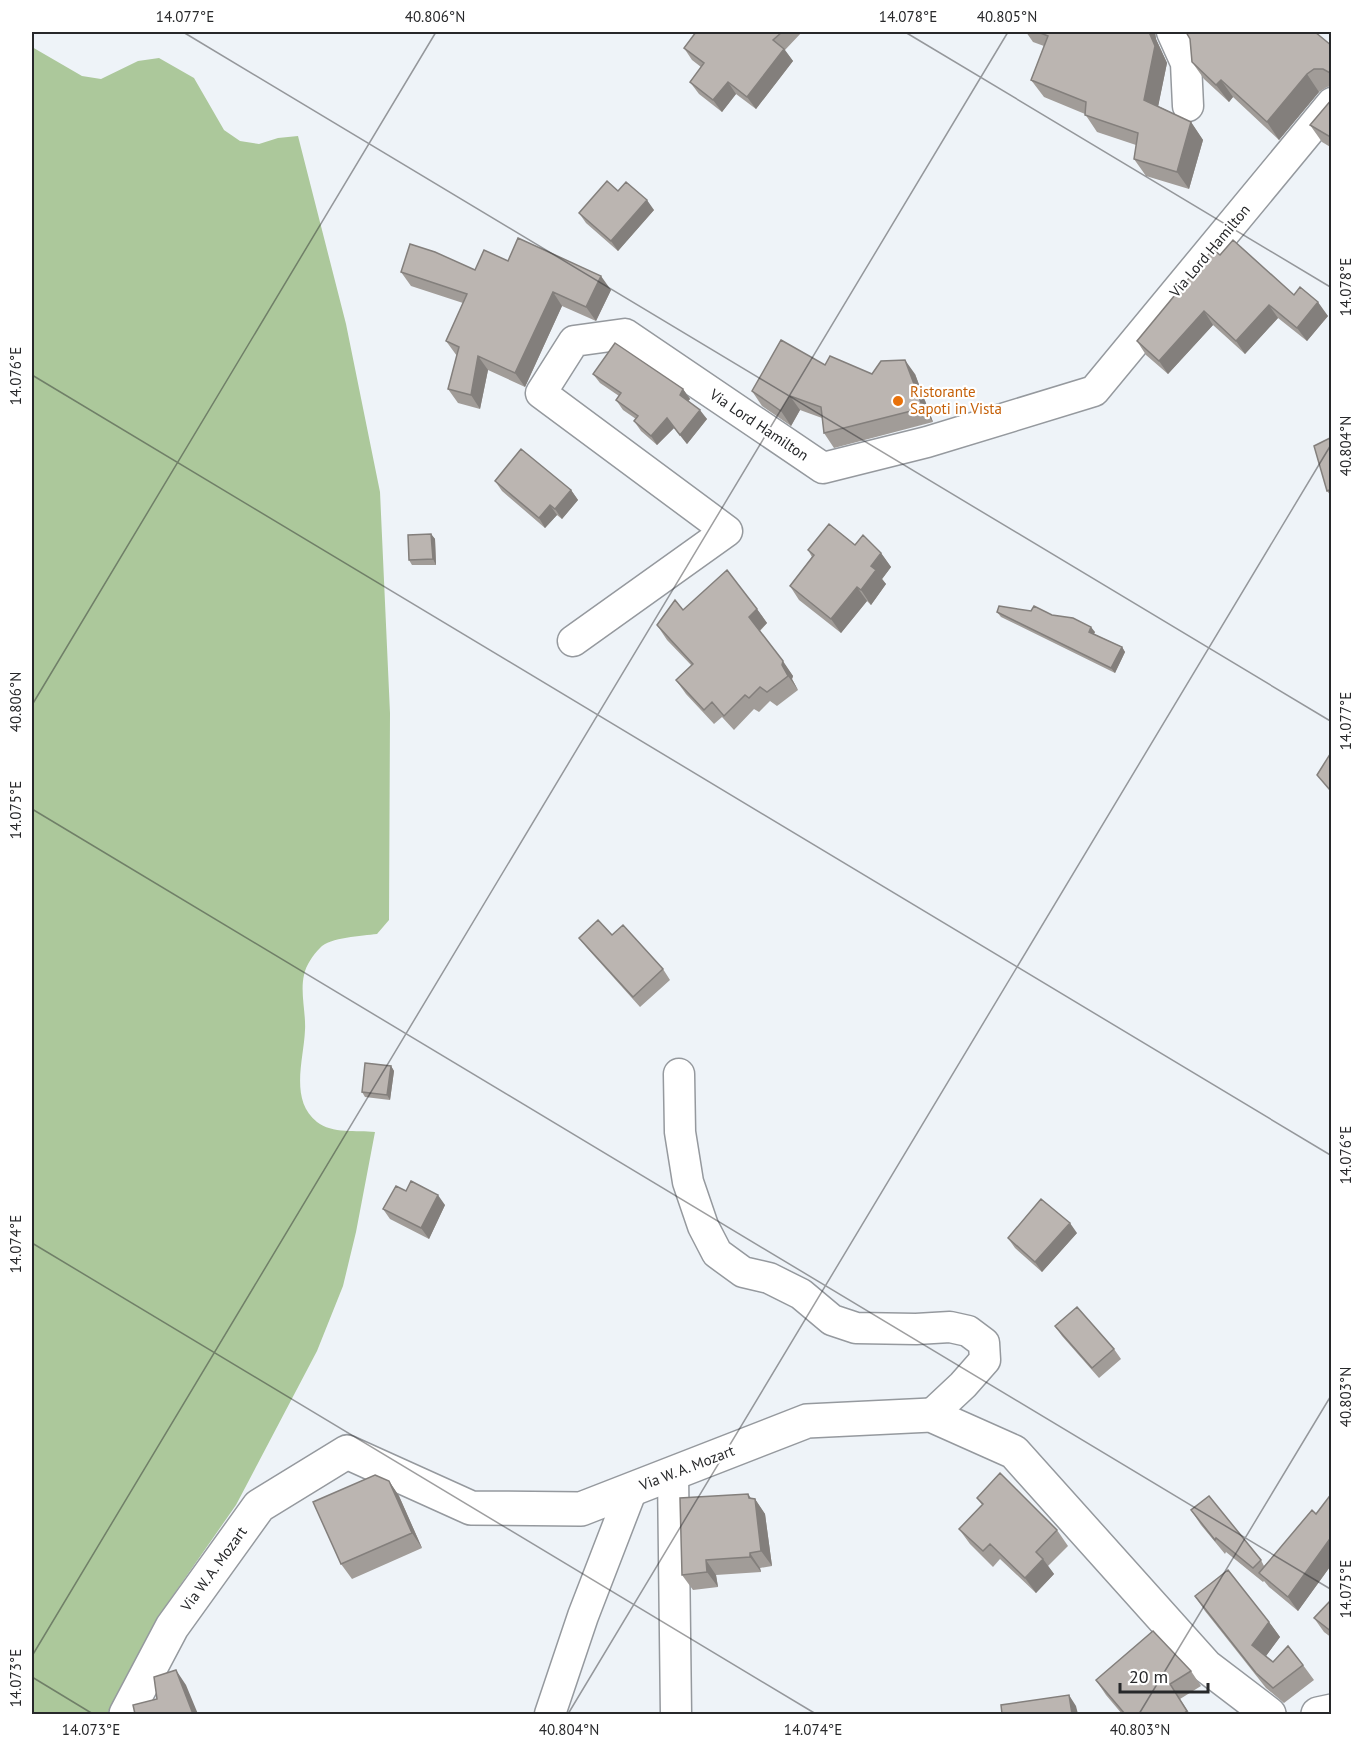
<svg xmlns="http://www.w3.org/2000/svg" width="1363" height="1746" font-family="'PT Sans',sans-serif">
<style>
.forest{fill:#acc89b}
.lines{fill:none;stroke-linecap:round;stroke-linejoin:round}
.street-casing{stroke:#95999e;stroke-width:33}
.secondary-casing{stroke:#95999e;stroke-width:36}
.street{stroke:#fff;stroke-width:30}
.secondary{stroke:#fff;stroke-width:33}
.wall{fill:#a19c98}
.shaded-wall{fill:#837f7c}
.building{fill:#bbb5b1;stroke:#837f7c;stroke-width:1.5}
.ticks{fill:none;stroke:#27282a;stroke-width:1.5;stroke-opacity:0.45}
.food-dot{fill:#e8710a;stroke:#fff;stroke-width:2}
.labels{text-anchor:middle;stroke-width:4.5;stroke-linejoin:round;paint-order:stroke}
.street-label{font-size:15px;fill:#27282a;stroke:#fff}
.food-label{font-size:15px;fill:#c56008;stroke:#fff;text-anchor:start}
.neatline{fill:none;stroke:#27282a;stroke-width:2}
.ticks-label{font-size:15px;text-anchor:middle;fill:#27282a}
</style>
<rect width="100%" height="100%" fill="#eef3f8"/>
<path class="forest" d="M32,47l50,29 19,3 37,-18 21,-3 35,20 30,52 16,11 19,3 19,-6 20,-2 48,188 34,168 10,221 -1,207 -12,14c-15,2 -47,3 -57,14 -7,7 -14,17 -16,27 -4,17 2,38 1,55 -1,29 -16,70 12,92 15,12 40,8 58,10l-19,100 -13,54 -26,65 -81,154 -69,99 -47,84 -13,26h-75z"/>
<g class="lines">
<defs>
<path id="street" d="M1172,32l14,31 2,43
M573,641l154,-110 -186,-138 33,-52 51,-7 198,134 104,-26 167,-51 238,-288
M679,1074l1,58 8,50 15,44 14,27 26,19 26,6 32,16 31,26 24,8 60,1 34,-2 18,4 16,12 1,17 -22,25 -32,30
M673,1473l3,241
M550,1714l33,-98 49,-127"/>
<path id="secondary" d="M126,1714l46,-87 87,-121 88,-54 124,56 110,1 226,-88 124,-6 83,37 192,214 63,48
M1318,1714l14,-3"/>
</defs>
<use href="#street" class="street-casing"/>
<use href="#secondary" class="secondary-casing"/>
<use href="#street" class="street"/>
<use href="#secondary" class="secondary"/>
</g>
<path class="wall" d="M696,32h106l-17,18 8,11 -37,48 -20,-15 -14,18 -23,-18 -9,-12 11,-15 -9,-7 -8,-12z
M1026,32h129l1,7 11,24 -9,43 33,16 12,18 -14,49 -43,-13 -12,-17 2,-14 -39,-13 -12,-18 -41,-17 -13,-17 13,-34 -11,-4z
M1190,39l142,7v40l-5,1 -8,5 -40,48 -46,-43 -4,5 -25,-23 -12,-17z
M1332,99v49l-10,-6 -12,-17z
M618,191l36,19 -36,41 -32,-28 -7,-10z
M1220,255l74,40 34,21 -21,25 -29,-23 -33,36 -32,-29 -45,49 -22,-19 -9,-14z
M508,261l103,29 -15,31 -34,-15 -37,81 -37,-17 -8,39 -22,-6 -10,-14 9,-33 -11,-15 17,-38 -52,-17 -10,-14 74,-2z
M825,365l47,9h43l18,48 -99,26 -10,-15 -2,-15 -22,-8 -9,16 -29,-20 -10,-15z
M593,374l90,15 7,10 -2,2 19,18 -20,25 -13,-16 -17,17 -16,-14 -7,-10 2,-2 -13,-9 -7,-10 3,-4 -19,-13z
M1332,437v60l-5,-6z
M495,481l76,9 7,10 -16,19 -5,-4 -12,13 -43,-37z
M431,534l4,5 1,26h-24l-3,-5z
M855,545l26,8 10,14 -9,12 4,5 -15,21 -4,-4 -26,32 -42,-33 -9,-14 22,-29 -4,-7z
M757,609l10,14 -7,8 33,45 -1,3 6,11 -21,16 -7,-5 -11,11 -5,-3 -20,21 -12,-13 -8,7 -28,-30 -10,-14 16,-14 -25,-26 -10,-15 26,-15z
M997,612l55,3 43,17 -1,2 28,13 3,5 -10,21 -114,-56z
M612,935l51,34 7,11 -30,27 -53,-59 -8,-10z
M391,1066l3,5 -4,29 -25,-3 -3,-5z
M406,1191l39,14 -16,34 -39,-20 -7,-10z
M1077,1233l-35,39 -27,-24 -7,-10z
M1055,1326l59,23 7,10 -22,19 -37,-42z
M389,1481l10,15 23,52 -70,31 -11,-15z
M1332,1493v71l-34,47 -29,-24 -5,-6 -1,1 -37,-30 -1,2 -24,-29 -10,-15 70,50 3,6 52,-52z
M977,1498l80,32 11,16 -20,20 6,8 -18,19 -36,-34 -7,8 -23,-23 -11,-15 23,-24z
M752,1499h3l10,15 7,52 -12,2 1,4 -45,3 2,12 -25,3 -11,-15z
M1195,1596l74,26 11,15 -14,19 7,6 30,3 11,15 -30,23 -18,-15 -61,-77z
M1332,1599v39l-8,-6 -10,-14z
M1191,1671l10,15 -21,13 10,15h-68l-16,-19 -10,-15z"/>
<path class="shaded-wall" d="M1149,32h6l1,7 11,24 -11,54 -12,-17z
M784,49l9,12 -37,48 -9,-12z
M1307,74l12,18 -40,48 -12,-18z
M1221,80l12,17 -4,5 -13,-17z
M728,82l8,12 -14,18 -9,-12z
M1191,122l12,18 -14,49 -12,-17z
M647,200l7,10 -36,41 -7,-10z
M601,276l10,14 -15,31 -10,-14z
M553,292l9,14 -37,81 -10,-14z
M1318,302l10,14 -21,25 -10,-13z
M1269,305l9,13 -33,36 -9,-13z
M1204,311l9,14 -45,49 -9,-13z
M478,356l10,14 -8,39 -9,-14z
M905,360l10,14 18,48 -10,-14z
M683,389l7,10 -4,5 -6,-9z
M790,396l10,14 -9,16 -10,-15z
M700,410l7,9 -20,25 -7,-9z
M667,418l7,10 -17,17 -6,-9z
M571,490l7,10 -16,19 -7,-10z
M550,505l7,10 -12,13 -6,-10z
M431,534l4,5 1,26 -3,-6z
M881,553l10,14 -9,12 4,5 -15,21 -10,-15 10,-24z
M857,587l10,14 -26,32 -10,-14z
M757,609l10,14 -8,8 -10,-14z
M1091,627l4,5 -3,5 -3,-5z
M1122,647l3,5 -10,21 -4,-5z
M783,661l10,15 -1,3 6,11 -10,-14 -6,-11z
M391,1066l3,5 -4,29 -3,-5z
M438,1195l7,10 -16,34 -8,-11z
M1070,1223l7,10 -35,39 -7,-10z
M389,1481l10,15 23,52 -10,-15z
M748,1494l7,10v-5l10,15 7,52 -11,-15z
M1332,1536v28l-34,47 -10,-14z
M750,1553l10,15 1,4 -11,-15z
M1043,1559l11,15 -18,19 -11,-15z
M706,1560l10,15 2,12 -11,-15z
M1269,1622l11,15 -17,23 -11,-15z
M176,1670l10,15 12,29h-5z
M1069,1695l7,11 2,8h-6z"/>
<path class="building" d="M696,32h86l-9,8 11,9 -37,48 -19,-15 -15,18 -23,-18 14,-19 -20,-15z
M1038,32h111l6,14 -11,54 47,22 -14,50 -43,-13 4,-26 -53,-18 1,-13 -55,-22 17,-44z
M1186,32h129l17,14v28l-9,-5h-9l-7,5 -40,48 -46,-42 -5,5 -24,-23 -2,-23z
M1332,99v39l-22,-13z
M607,181l11,10 8,-9 21,18 -36,41 -32,-28z
M518,238l83,38 -15,31 -33,-15 -38,81 -37,-17 -7,39 -23,-6 11,-42 -13,-6 21,-47 -66,-22 9,-28 25,8 40,18 9,-20 24,11z
M1233,240l61,55 6,-8 18,15 -21,26 -28,-23 -33,36 -32,-30 -45,50 -22,-20 76,-92 7,6z
M781,340l44,25 5,-9 42,18 9,-13 24,-1 18,48 -99,25 -3,-26 -31,-11 -9,15 -29,-20z
M615,343l68,46 -3,6 20,15 -20,25 -13,-17 -16,18 -17,-15 4,-5 -22,-16 5,-7 -28,-19z
M1332,437v52l-5,2 -13,-45z
M521,449l50,41 -16,19 -5,-4 -11,13 -44,-37z
M829,524l26,21 8,-10 18,18 -10,13 5,4 -15,20 -4,-3 -26,32 -41,-33 24,-31 -6,-5z
M431,534l2,25 -24,1 -1,-25z
M727,570l30,39 -8,8 34,44 -1,4 6,11 -21,16 -7,-5 -11,11 -4,-3 -21,21 -12,-14 -8,8 -28,-30 17,-16 -36,-39 18,-25 8,10z
M999,606l32,5 3,-5 18,9 21,3 18,9 -2,5 33,15 -11,21 -114,-56z
M1332,751v38l-2,1 -13,-15z
M598,920l14,15 11,-10 40,44 -30,28 -54,-59z
M365,1063l26,3 -4,29 -25,-3z
M411,1181l27,14 -17,33 -38,-19 13,-23 10,5z
M1041,1199l29,24 -35,39 -27,-24z
M1077,1307l37,42 -22,19 -37,-42z
M1000,1473l57,57 -21,22 7,7 -18,19 -35,-34 -7,7 -24,-22 24,-25 -6,-6z
M375,1475l14,6 23,52 -71,31 -28,-62z
M1332,1493v43l-44,61 -29,-24 53,-63 4,4z
M748,1494l1,4 6,1 6,52 -11,2v4l-44,3 1,12 -25,3 -2,-77z
M1209,1496l52,64 -8,8 -37,-30 -1,2 -24,-30z
M1228,1570l41,52 -17,23 21,17 15,-16 15,19 -30,23 -17,-15 -61,-77z
M1332,1599v33l-18,-14z
M1153,1631l38,40 -21,13 17,27 -4,3h-58l-29,-34z
M176,1670l17,44h-58l-2,-9 24,-6 -3,-22z
M1069,1695l3,19h-70l-1,-9z"/>
<path class="ticks" d="M183,32l1149,690M905,32l427,256M32,375l1300,781M32,705l404,-673M32,809l1300,781M32,1243l784,471M32,1656l976,-1624M32,1677l61,37M568,1714l764,-1271M1139,1714l193,-320"/>
<circle class="food-dot" cx="898" cy="401" r="6"/>
<g class="labels">
<g class="street-label">
<text transform="translate(1210 251) rotate(-50)" y="5">Via Lord Hamilton</text>
<text transform="translate(759 425) rotate(34)" y="5">Via Lord Hamilton</text>
<text transform="translate(687 1468) rotate(-21)" y="5">Via W. A. Mozart</text>
<text transform="translate(214 1569) rotate(-54)" y="5">Via W. A. Mozart</text>
</g>
<g class="food-label">
<text x="910" y="397">Ristorante<tspan x="910" dy="17">Sapoti in Vista</tspan></text>
</g>
</g>
<rect width="1363" height="1746" fill="none" stroke="#ffffff" stroke-width="66"/>
<path d="M1120 1683v9h88v-9" fill="none" stroke="#27282a" stroke-width="3"/>
<text x="1129" y="1683" font-size="18" fill="#27282a" stroke="#ffffff" stroke-width="4.5" paint-order="stroke">20 m</text>
<rect x="33" y="33" width="1297" height="1680" class="neatline"/>
<g class="ticks-label">
<text x="185" y="22">14.077°E</text>
<text x="435" y="22">40.806°N</text>
<text x="908" y="22">14.078°E</text>
<text x="1007" y="22">40.805°N</text>
<text transform="translate(1346 287) rotate(-90)" y="5">14.078°E</text>
<text transform="translate(16 376) rotate(-90)" y="5">14.076°E</text>
<text transform="translate(1346 446) rotate(-90)" y="5">40.804°N</text>
<text transform="translate(16 702) rotate(-90)" y="5">40.806°N</text>
<text transform="translate(1346 721) rotate(-90)" y="5">14.077°E</text>
<text transform="translate(16 810) rotate(-90)" y="5">14.075°E</text>
<text transform="translate(1346 1155) rotate(-90)" y="5">14.076°E</text>
<text transform="translate(16 1244) rotate(-90)" y="5">14.074°E</text>
<text transform="translate(1346 1397) rotate(-90)" y="5">40.803°N</text>
<text transform="translate(1346 1589) rotate(-90)" y="5">14.075°E</text>
<text transform="translate(16 1678) rotate(-90)" y="5">14.073°E</text>
<text x="91" y="1735">14.073°E</text>
<text x="569" y="1735">40.804°N</text>
<text x="813" y="1735">14.074°E</text>
<text x="1140" y="1735">40.803°N</text>
</g>
</svg>
